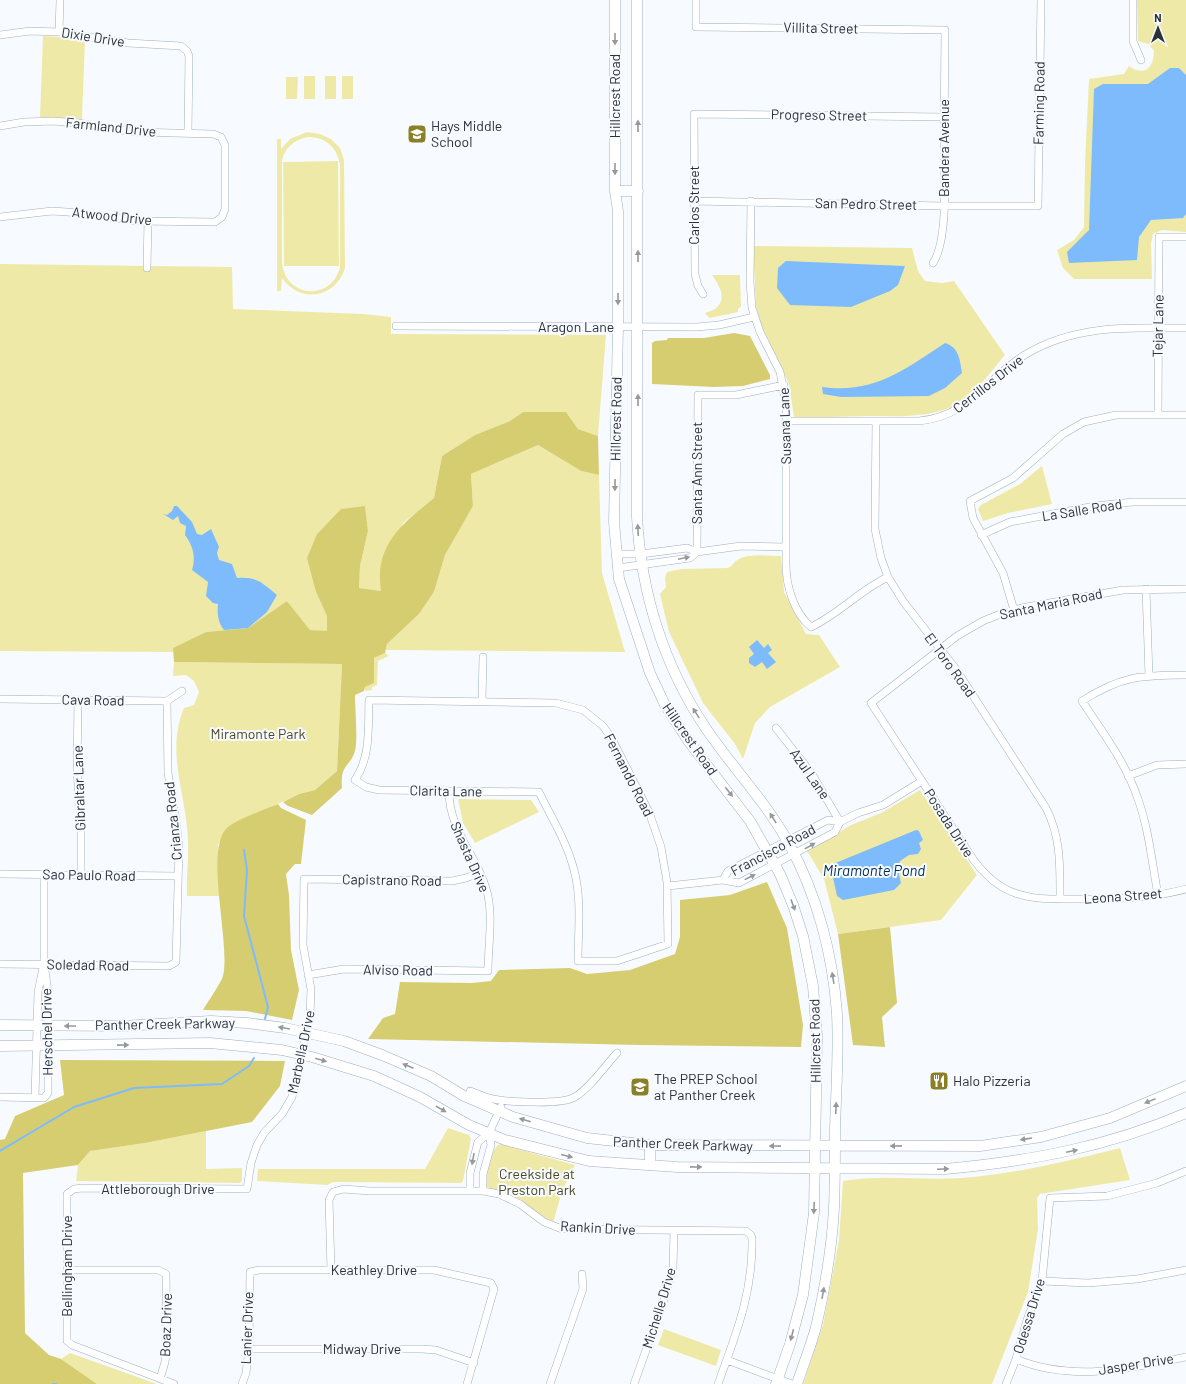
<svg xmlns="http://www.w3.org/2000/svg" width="1186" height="1384" font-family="Barlow,sans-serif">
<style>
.green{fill:#efe9a7;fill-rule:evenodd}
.forest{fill:#d6cd71}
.water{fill:#7dbbfd}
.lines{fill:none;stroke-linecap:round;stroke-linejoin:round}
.stream{stroke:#7dbbfd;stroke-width:2}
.street-casing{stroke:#9fafc2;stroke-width:8}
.secondary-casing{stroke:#9fafc2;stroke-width:11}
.street{stroke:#fff;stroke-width:7}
.secondary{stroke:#fff;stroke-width:10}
.oneway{fill:#95989c}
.labels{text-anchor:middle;stroke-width:4;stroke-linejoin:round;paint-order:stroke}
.street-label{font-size:14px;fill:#2b3139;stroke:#f7fbff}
.poi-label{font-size:14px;fill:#2b3139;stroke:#f7fbff;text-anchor:start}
.park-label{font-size:14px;fill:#4b4720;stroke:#f7fbff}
.water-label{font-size:15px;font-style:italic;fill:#002d55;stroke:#f7fbff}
</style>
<rect width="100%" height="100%" fill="#f7fbff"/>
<path class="green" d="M1137,0h49v232l-24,-2 -9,4 -2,9 1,36h-78l-11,-11 -6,-18 17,-10 10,-13 1,-65 4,-83 35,-5 5,-8c15,11 25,2 25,-15l-6,-7 -10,-3z
M43,36l42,3 -3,80 -42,-2z
M304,76h11v23h-11z
M325,76h11v23h-11z
M342,76h11v23h-11z
M286,77h12l-1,22h-11z
M307,132l13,2 11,5 9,9 4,12 1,108c-9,30 -45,36 -63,10l-1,13h-4v-152h4v10l9,-10zM308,137c18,0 30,11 32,29v101c-9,35 -55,31 -58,-5v-101c3,-14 12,-21 26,-24z
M338,161l1,105h-55l-1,-104z
M753,246l159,2 6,23 7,10 17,2 12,-2 51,74c-13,15 -29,38 -46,48 -27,16 -62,13 -92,13 -24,1 -49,1 -73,1l-5,-33 -28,-60 -5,-18z
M0,264l232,3 1,42 130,5 28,3v17l215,1 -8,101 -20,-7 -12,-17h-43l-13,9 -35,14 -33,21 -8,42 -31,25 -22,68 -22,-3 1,-22 8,-35 -3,-24 -24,2 -24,25 -1,58 11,24v16l-17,-2 -23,-29 -39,27 -42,4 -32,16 -1,4 -173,-1z
M712,275h28l1,31 -3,3v3l-28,6 -5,-4c2,-3 7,-3 10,-5 13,-10 4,-24 -3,-34z
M538,445l43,26 18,4 3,98 23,79 -239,-2 1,-6 32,-30 15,-22 11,-37 28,-49 -2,-32z
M1042,466l10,38 -44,9 -25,8 -5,-12 3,-4 39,-21z
M781,556l3,36 22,42 13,1 21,32 -70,40 -15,16 -12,36 -8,-15 -32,-41 -34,-71 -9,-38 6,-7 -1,-9 2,-6 14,-3 46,-1c6,-1 6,-6 12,-9 11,-6 30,-3 42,-3z
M385,653l4,3 -11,5 -1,24 -5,2v3l-7,1v-4l9,-4v-25z
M174,662l168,2 -5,107 -22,19 -16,4 -71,33 -10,18 1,51h-32c-1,-19 2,-37 1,-55 -1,-45 -23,-88 -4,-133l10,-3 5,-13 -5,-11 -8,-6 -13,1z
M920,790l57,85 -36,45 -103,14 -14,-55 -17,-28 44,-26 30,-12z
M458,799l73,1 8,12 -64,31 -12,-20z
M448,1128l21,7 2,4 -8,42 -2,2 -128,-1 -6,3 -70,-4 1,-12h167z
M206,1131v38l36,-1v13l-2,2 -164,-2 2,-16 12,-14 55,-8z
M500,1144l75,21 -13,26 -9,32 -30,-20 -36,-14 -2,-4c2,-10 5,-37 15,-41z
M1120,1148l10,32 -90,14 -3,4 1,31 -10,63 -36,92h-189l20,-59 16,-85 4,-59c39,-7 79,0 119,-3 53,-4 106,-17 158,-30z
M664,1329l57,21 -5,16 -58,-21z
M70,1353l87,31h-60l-36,-25z"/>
<path class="forest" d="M734,333l16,3 20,39v4l-27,7 -29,1 -62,-3v-41l3,-2 12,-1 1,-2h36z
M523,412h43l12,17 20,7 1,39 -18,-4 -43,-26 -67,29 2,32 -28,49 -11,37 -15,22 -32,30 -2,9 -11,5v25l-9,4 -1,4 -9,4c0,13 3,46 0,56 -5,17 -15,12 -13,37l-30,27 -24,-9 -5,-4 16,-8 16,-4 22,-19 5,-107 -168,-2 -1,-14 33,-16 42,-4 39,-27 23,29 17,1v-15l-11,-24 -9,-34 10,-24 24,-25 24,-3 3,25 -8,35 -1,22 22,3c-7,-46 21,-67 53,-93l8,-42 33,-21 35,-14z
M278,804l3,4 25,12 -5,44h-6l-9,10 3,21 2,55 8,40 -7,30 -46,-9 -43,-1c5,-9 17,-25 20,-34 8,-32 -20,-129 5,-149 10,-8 38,-18 50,-23z
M767,882l20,46 16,97 -2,22 -162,-2 -271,-6 15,-21 12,-4 5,-32 72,1 19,-2 8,-11 71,-2 17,6 43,-4 45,-16 5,-17v-37l50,-5z
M890,927l7,76 -15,14 3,30 -32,-2 -15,-111z
M60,1060l225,1 -5,25 -28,36 -107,21 -55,8 -12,14 -55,8 2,160 24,22 12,4 36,25h-97v-244l5,-1 10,-23 49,-21z"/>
<path class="water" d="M1170,68h9l7,7v139l-3,4 -32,2 -12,17 -2,23 -68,3 -2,-11 22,-22 5,-141 9,-5h45z
M786,261l119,5 -7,19 -8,6 -39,16 -61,-2 -13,-17 1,-20z
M945,343c14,4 15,17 17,30l-17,15 -16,8 -88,1 -18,-3 -1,-7c52,7 82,-17 123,-44z
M174,506h3l15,16 5,12 5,1 9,-6 8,18 -2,6 2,7 13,4 5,14c20,-2 26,6 40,17l-10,17 -19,16 -24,2c-6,-8 -7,-16 -6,-26l-5,-1 -7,-7 2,-14 -16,-12c4,-14 1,-24 -7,-35l1,-9 -6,-3 -2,-7 -5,4 -10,-6 4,1 5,-4z
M757,640l7,8 4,-4 4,6 -4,3 8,9 -9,7 -5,-7 -7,5 -6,-4v-5l5,-4 -5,-7z
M916,830l3,1 4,9 -4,3 2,6 -3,5 -9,1 -9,6 -2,9 3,13 -7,7 -51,10 -6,-4 -5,-23 1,-9z"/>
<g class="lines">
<path class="stream" d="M244,850l3,20 -3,46 24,91 -3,12
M0,1151l74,-44 60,-19 88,-4 27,-18 5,-8
M53,1384h3"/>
<defs>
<path id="street" d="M696,0v27l249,3c0,37 -1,73 -1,110 0,30 5,99 -11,123
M1133,0v41l8,19
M59,32l1,-32
M0,35l30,-4 29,1 69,11 53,3 6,5 2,5 -1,77
M0,126l24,-4 29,-1 25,2 56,9 79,2 8,3 4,8v64l-3,8 -7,5 -79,-1 -55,-8 -29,-2 -52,6
M694,201l250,5h94l3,-206
M751,201l-1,81 2,26 8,24 20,40 6,31v161c0,22 8,49 25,63 28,-13 49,-37 77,-50
M147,268l1,-47
M703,294l-5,-8 -3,-12 -1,-160 250,3
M396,326l301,1 22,-2 35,-8
M1158,415l1,-178h27
M787,421h132c53,-5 68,-45 109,-68 50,-29 103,-25 158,-25
M876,421l-1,108 6,29 7,19 15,24 52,67 91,140c15,29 14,58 14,91
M981,535l29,-13 85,-16 38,-4h53
M697,552l1,-157h38l48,-10
M617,554h24l46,-6 10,4 44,-6 45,1
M618,568l72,-10 7,-6
M1146,589l3,87
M1186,589l-63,1 -102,18 -18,5 -20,8 -26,15 -86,67 102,156c11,15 24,28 42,34 19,7 39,6 58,6 39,0 76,0 113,-10
M1014,610l-11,-37 -30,-55 -3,-17 43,-23 50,-44 21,-12 32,-7h70
M0,699l167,2 15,-10
M78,700l-1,71 4,51v54
M369,700l187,3 27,7 20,16 9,13 37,73 12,35 6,35 1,62 -51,17h-39c0,-30 4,-62 -4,-91 -7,-28 -23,-53 -35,-78l-160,-2 -13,-3 -11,-7c16,-24 13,-52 14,-80z
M482,701l1,-44
M776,728l36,46 28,48
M1128,776l29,-11 29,-1
M0,874l178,2
M723,880l5,-9 100,-51 12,2 18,-9 25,-8 39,-24
M668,886l55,-6 16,3 96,-51 5,-10
M1158,895c-6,-32 -9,-65 -20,-96 -12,-36 -35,-66 -56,-98 39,-25 59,-26 104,-26
M0,964l169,2 7,-4 3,-114 -3,-27 -8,-48 -1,-72
M308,975l36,-6 144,2c0,-26 6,-58 -2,-83 -11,-35 -37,-58 -37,-97
M470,1091c8,3 15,6 23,8 16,3 69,6 82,-2 15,-9 30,-31 42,-44
M0,1097l44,1 4,-5v-101l-4,-28v-90
M35,1097l3,-105 5,-24
M470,1191v-18l8,-31 11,-9 12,-26
M483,1191v-17l8,-29 -2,-12
M331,1269l-2,-69 4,-8 10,-3 27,2h113l16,3 21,10 24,18 18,7 184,2 5,4 1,4c1,54 -16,95 -34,145
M67,1270h91l8,4 1,71 -2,17 -5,17
M1042,1281l46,2 49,-4 49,-9
M249,1349h173l14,1 38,13
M1016,1359c54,23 115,10 170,-2
M727,1360l65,24
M174,1384l-102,-39 -5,-4v-147l7,-5 8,-1 165,1 4,-26 6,-18 7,-12 18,-19 10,-17 18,-81 1,-27 -8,-44 1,-66 148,2 14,-3 13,-5
M242,1384l4,-11 3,-24 1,-77 9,-2h175l57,13 3,6 -27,95
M550,1384l33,-95 -1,-15
M634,1384l32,-90 7,-26 1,-37
M1006,1384l10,-25 11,-39 15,-39 8,-83 57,-2 50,-13 29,-12"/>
<path id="secondary" d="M615,0v191l3,20v116l-4,195 5,57 31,94 15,32 24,37 61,79 30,53 13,31 10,31 10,50 4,50 -3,177 -11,82 -13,49 -14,40
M637,0v517c4,76 27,150 70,213 26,38 58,71 81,112 29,52 45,113 49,172 2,38 -1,77 -2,116 0,26 0,52 -1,78 -2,40 -9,80 -18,119 -5,19 -13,38 -19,57
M615,191h23
M0,1025l122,1 89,-5 36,2 38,5 59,13 38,14 49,21 33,20 49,21 74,21 63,7 330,1 61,-9 69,-19 76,-32
M0,1046l210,-3 72,7 30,7 62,19 46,21 49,28 36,15 84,21 88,6 268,2c86,-8 162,-22 241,-56
M650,1165v-20"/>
</defs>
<use href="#street" class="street-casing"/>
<use href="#secondary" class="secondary-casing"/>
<use href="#street" class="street"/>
<use href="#secondary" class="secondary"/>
</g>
<defs><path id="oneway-solid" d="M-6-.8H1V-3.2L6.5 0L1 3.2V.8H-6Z"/></defs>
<g class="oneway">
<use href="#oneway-solid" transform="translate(615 39) rotate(90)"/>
<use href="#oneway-solid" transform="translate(638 126) rotate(-90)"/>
<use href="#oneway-solid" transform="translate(615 169) rotate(90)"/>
<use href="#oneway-solid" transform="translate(638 256) rotate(-90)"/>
<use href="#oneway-solid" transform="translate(618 299) rotate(90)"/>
<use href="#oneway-solid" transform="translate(638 400) rotate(-90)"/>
<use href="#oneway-solid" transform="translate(615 485) rotate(91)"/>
<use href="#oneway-solid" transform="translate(638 530) rotate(-93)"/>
<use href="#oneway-solid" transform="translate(684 558) rotate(-12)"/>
<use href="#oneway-solid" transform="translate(696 713) rotate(-122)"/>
<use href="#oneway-solid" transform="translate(729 792) rotate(52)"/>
<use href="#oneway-solid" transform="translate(773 818) rotate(-122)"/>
<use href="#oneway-solid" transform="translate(810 846) rotate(-29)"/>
<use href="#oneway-solid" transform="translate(750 877) rotate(-26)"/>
<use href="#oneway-solid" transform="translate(793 905) rotate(70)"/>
<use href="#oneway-solid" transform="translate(833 978) rotate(-99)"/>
<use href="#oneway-solid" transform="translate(70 1026) rotate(180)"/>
<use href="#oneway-solid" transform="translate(284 1028) rotate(-170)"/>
<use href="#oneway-solid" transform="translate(123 1045) rotate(-1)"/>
<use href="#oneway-solid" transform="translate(321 1060) rotate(16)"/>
<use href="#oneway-solid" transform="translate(408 1066) rotate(-157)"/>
<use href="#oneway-solid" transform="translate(1150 1101) rotate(158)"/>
<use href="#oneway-solid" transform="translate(836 1108) rotate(-88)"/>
<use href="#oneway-solid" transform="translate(441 1109) rotate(29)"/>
<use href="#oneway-solid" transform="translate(525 1120) rotate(-164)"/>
<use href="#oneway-solid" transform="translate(1026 1139) rotate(171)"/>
<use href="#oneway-solid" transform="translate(775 1146) rotate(-179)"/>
<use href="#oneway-solid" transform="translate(896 1146) rotate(179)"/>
<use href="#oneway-solid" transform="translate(1072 1151) rotate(-12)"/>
<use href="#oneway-solid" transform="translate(567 1156) rotate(14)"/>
<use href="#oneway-solid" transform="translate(473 1159) rotate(100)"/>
<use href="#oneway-solid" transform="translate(696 1167) rotate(1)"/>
<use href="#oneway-solid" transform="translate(943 1169) rotate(-2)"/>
<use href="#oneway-solid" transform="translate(814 1208) rotate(92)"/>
<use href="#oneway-solid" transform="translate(823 1293) rotate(-80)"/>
<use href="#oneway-solid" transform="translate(792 1335) rotate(105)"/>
</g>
<defs>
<symbol id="school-square" viewBox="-11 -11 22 22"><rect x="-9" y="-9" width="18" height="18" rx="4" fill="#8a8027" stroke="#f7fbff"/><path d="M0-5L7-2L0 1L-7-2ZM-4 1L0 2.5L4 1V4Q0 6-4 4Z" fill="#fff"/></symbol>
<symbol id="restaurant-square" viewBox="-11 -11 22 22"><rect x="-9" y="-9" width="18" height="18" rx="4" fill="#8a8027" stroke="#f7fbff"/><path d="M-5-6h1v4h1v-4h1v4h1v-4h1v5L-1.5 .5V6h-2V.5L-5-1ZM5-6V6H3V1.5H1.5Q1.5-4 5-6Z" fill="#fff"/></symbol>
</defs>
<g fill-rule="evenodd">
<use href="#school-square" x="406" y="123" width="22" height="22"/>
<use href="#restaurant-square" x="928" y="1070" width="22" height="22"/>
<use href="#school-square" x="629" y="1076" width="22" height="22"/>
</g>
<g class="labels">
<g class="street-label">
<text transform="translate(821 28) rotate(1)" y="5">Villita Street</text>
<text transform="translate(93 37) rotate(9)" y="5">Dixie Drive</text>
<text transform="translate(615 96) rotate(-90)" y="5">Hillcrest Road</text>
<text transform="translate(1039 103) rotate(-89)" y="5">Farming Road</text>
<text transform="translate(819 115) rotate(1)" y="5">Progreso Street</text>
<text transform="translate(111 127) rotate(6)" y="5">Farmland Drive</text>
<text transform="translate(944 148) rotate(-90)" y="5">Bandera Avenue</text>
<text transform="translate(866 204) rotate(1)" y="5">San Pedro Street</text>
<text transform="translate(694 205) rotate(-90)" y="5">Carlos Street</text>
<text transform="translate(112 216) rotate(6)" y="5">Atwood Drive</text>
<text transform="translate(1158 326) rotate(-89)" y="5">Tejar Lane</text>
<text x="576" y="332">Aragon Lane</text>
<text transform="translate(988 384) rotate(-38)" y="5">Cerrillos Drive</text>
<text transform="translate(616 419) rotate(-89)" y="5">Hillcrest Road</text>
<text transform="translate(785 426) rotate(-92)" y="5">Susana Lane</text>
<text transform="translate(697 473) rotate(-90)" y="5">Santa Ann Street</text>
<text transform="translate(1082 510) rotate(-9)" y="5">La Salle Road</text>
<text transform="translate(1051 604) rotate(-12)" y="5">Santa Maria Road</text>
<text transform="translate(950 665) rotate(54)" y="5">El Toro Road</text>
<text transform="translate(93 700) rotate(1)" y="5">Cava Road</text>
<text transform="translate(690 739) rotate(55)" y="5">Hillcrest Road</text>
<text transform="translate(810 774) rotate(55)" y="5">Azul Lane</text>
<text transform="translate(629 775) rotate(63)" y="5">Fernando Road</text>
<text transform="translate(79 788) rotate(-92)" y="5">Gibraltar Lane</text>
<text transform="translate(446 791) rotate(1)" y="5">Clarita Lane</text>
<text transform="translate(173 821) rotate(-96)" y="5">Crianza Road</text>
<text transform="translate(949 823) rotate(57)" y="5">Posada Drive</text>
<text transform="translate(773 850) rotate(-28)" y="5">Francisco Road</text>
<text transform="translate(470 857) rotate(66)" y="5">Shasta Drive</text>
<text transform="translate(89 875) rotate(1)" y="5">Sao Paulo Road</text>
<text transform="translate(392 880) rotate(1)" y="5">Capistrano Road</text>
<text transform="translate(1123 896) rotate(-4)" y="5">Leona Street</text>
<text transform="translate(88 965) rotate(1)" y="5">Soledad Road</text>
<text transform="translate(398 970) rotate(1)" y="5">Alviso Road</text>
<text transform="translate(165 1024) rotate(-1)" y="5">Panther Creek Parkway</text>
<text transform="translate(47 1032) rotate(-91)" y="5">Herschel Drive</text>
<text transform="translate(815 1041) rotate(-91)" y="5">Hillcrest Road</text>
<text transform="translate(301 1052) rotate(-78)" y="5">Marbella Drive</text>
<text transform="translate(683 1144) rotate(2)" y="5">Panther Creek Parkway</text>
<text x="158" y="1194">Attleborough Drive</text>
<text transform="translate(598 1228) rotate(3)" y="5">Rankin Drive</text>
<text transform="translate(67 1266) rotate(-90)" y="5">Bellingham Drive</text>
<text x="374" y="1275">Keathley Drive</text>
<text transform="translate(659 1308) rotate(-73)" y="5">Michelle Drive</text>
<text transform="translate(1029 1316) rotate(-73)" y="5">Odessa Drive</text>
<text transform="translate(166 1325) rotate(-88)" y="5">Boaz Drive</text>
<text transform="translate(247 1328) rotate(-88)" y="5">Lanier Drive</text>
<text x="362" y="1354">Midway Drive</text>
<text transform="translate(1136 1364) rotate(-9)" y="5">Jasper Drive</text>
</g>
<g class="poi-label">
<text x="431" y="131">Hays Middle<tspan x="431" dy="16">School</tspan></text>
<text x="654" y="1084">The PREP School<tspan x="654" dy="16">at Panther Creek</tspan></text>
<text x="953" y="1086">Halo Pizzeria</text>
</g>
<g class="park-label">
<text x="258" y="739">Miramonte Park</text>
<text x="537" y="1179">Creekside at<tspan x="537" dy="16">Preston Park</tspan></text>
</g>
<g class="water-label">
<text x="874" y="876">Miramonte Pond</text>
</g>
</g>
<g transform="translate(1158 28)" stroke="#f7fbff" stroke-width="3" paint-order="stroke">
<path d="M0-3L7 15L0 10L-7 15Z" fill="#2b3139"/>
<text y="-6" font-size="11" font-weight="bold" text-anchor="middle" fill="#2b3139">N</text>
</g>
</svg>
